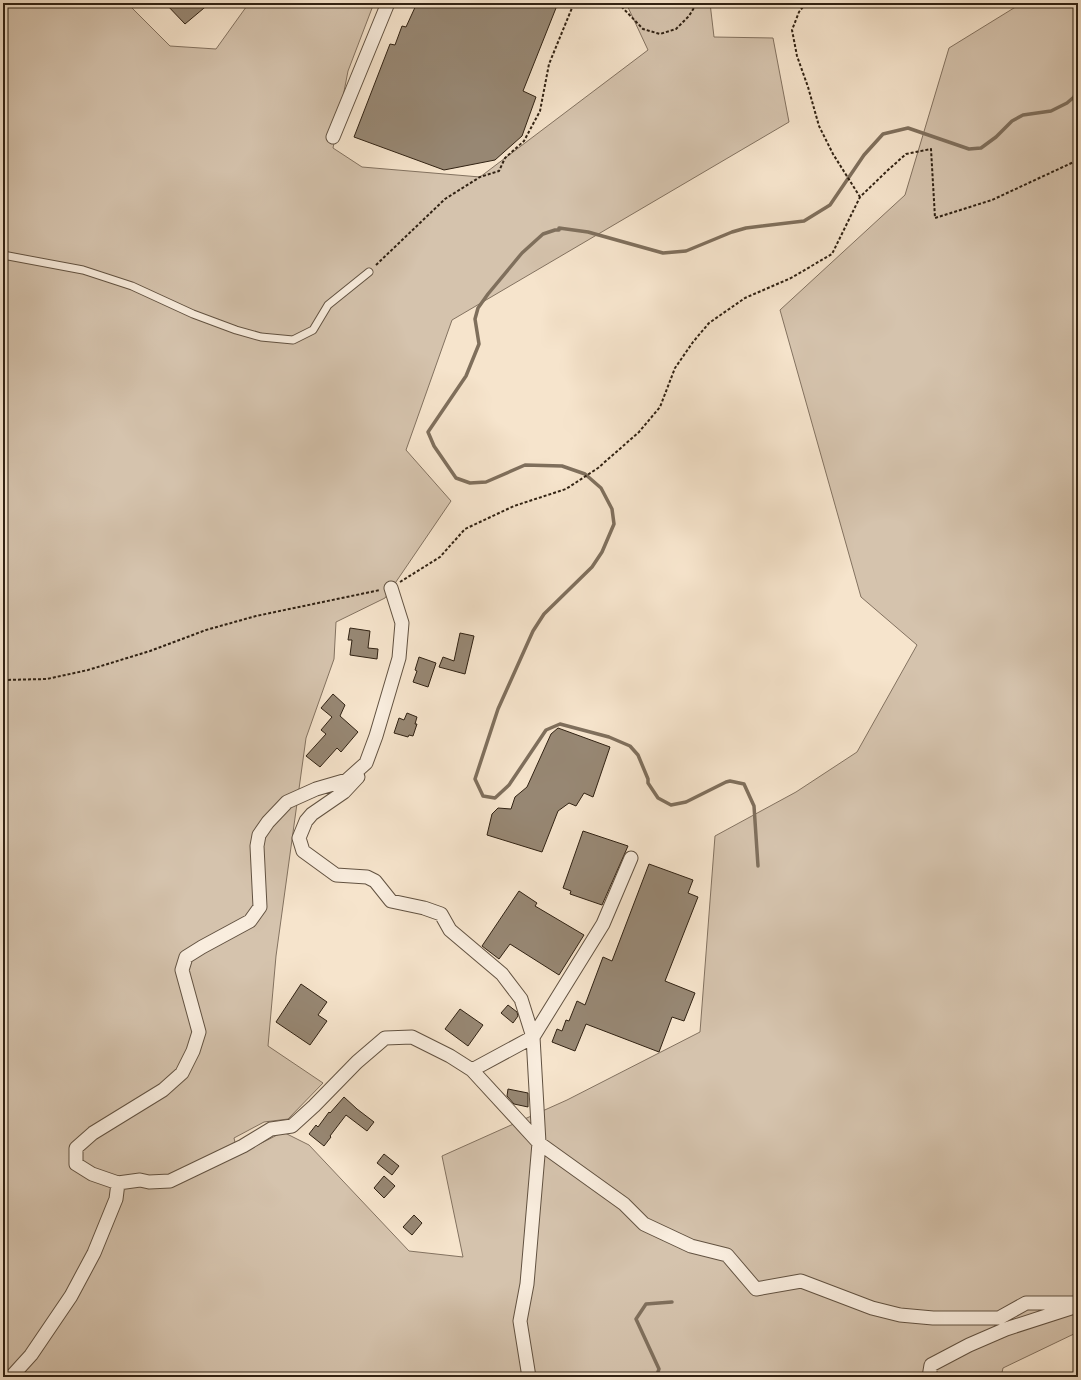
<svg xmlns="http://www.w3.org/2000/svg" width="1081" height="1380" font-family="'Libre Bodoni',serif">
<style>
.green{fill:#d5c3ad;stroke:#837260}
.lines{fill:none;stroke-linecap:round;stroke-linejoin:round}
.stream{stroke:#7f6f5c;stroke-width:3.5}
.building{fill:#978773;stroke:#312213}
.lane-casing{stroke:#625241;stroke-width:9}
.street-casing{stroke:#625241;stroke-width:15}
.path{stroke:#312213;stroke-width:2;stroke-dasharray:3 2;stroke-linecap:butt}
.lane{stroke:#f9edde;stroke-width:7}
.street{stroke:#f9edde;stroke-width:13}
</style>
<rect width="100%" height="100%" fill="#f6e4cc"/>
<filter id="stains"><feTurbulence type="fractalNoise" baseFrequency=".005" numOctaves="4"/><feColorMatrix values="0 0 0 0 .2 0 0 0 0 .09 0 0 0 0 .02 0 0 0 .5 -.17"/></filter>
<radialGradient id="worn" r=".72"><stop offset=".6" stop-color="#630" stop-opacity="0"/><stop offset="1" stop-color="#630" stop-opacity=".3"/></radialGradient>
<path class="green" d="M3,3h124l43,43 46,3 33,-46h125l-26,68 -15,77 29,19 118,10 168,-127 -22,-47h84l4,34 59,1 16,84 -337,198 -46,130 45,51 -66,97 -49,24 -2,37 -28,79 -30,218 -8,90 55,37 -35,36 -24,3 -30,16 4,17 45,-23 26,13 100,106 54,6 -21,-101 125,-56 133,-68 15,-196 81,-44 61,-40 60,-107 -56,-48 -81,-287 125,-115 44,-147 73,-45h56v1329l-75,36 -2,9h-998z"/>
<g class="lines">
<path class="stream" d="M758,866l-4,-60 -10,-22 -14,-3 -4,1 -40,20 -15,3 -13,-7 -10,-15v-4l-10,-24 -8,-9 -21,-9 -49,-13 -14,6 -37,55 -14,13 -12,-2 -8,-17 23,-70 35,-78 11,-17 48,-47 10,-15 12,-28 -2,-15 -11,-21 -16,-14 -23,-8 -37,-1 -39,17 -16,1 -14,-5 -22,-32 -6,-14 38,-56 13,-32 -4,-25 3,-11 10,-14 34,-41 21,-19 12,-4h4v-2l29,4 75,21 23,-2 46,-19 14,-4 58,-7 26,-16 34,-50 19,-21 25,-6 61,21 12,-1 15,-11 16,-16 11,-6 28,-4 16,-8 7,-6 1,-3h3v-2
M656,1377l3,-8 -23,-50 10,-15 26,-2"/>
</g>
<path class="building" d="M165,3h45l-25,21z
M417,3h141l-35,88 13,6 -14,39 -27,24 -51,10 -90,-33 36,-93 5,1 7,-19 4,1z
M350,628l20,3 -2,17 10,1 -1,10 -27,-4 2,-15h-4z
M460,633l14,3 -9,38 -26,-7 4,-10 11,4z
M419,657l17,6 -8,24 -15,-5 4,-11 -2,-1z
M333,694l12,11 -5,11 18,16 -17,20 -4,-4 -17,19 -14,-11 20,-22 -5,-4 11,-13 -11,-9z
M407,713l10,4 -2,7h2l-4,12 -4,-1 -1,2 -14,-4 5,-15 5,2z
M558,728l52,19 -17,50 -9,-4 -8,13 -7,-3 -11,8 -16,41 -55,-17 5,-21 6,-6 13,1 4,-12 12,-10 24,-53z
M583,831l45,15 -26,59 -32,-11 1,-3 -8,-3z
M649,864l44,16 -5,13 10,4 -33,84 30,12 -11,28 -12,-4 -13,35 -73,-28 -11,27 -23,-9 5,-13 5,2 4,-11 3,1 8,-20 8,4 18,-48 9,4z
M519,891l18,12 -2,3 49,29 -25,40 -49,-31 -11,15 -17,-13z
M301,984l26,18 -9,13 9,6 -17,24 -34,-23z
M508,1005l9,7 1,4 -5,7 -12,-10z
M460,1009l23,16 -15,21 -23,-17z
M508,1089l20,4v14l-14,-3 -7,-8z
M344,1097l13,12 17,13 -7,9 -21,-16 -16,21 1,1 -7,9 -15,-12 7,-9 2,2 11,-15 1,1z
M384,1154l15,12 -7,9 -15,-12z
M384,1176l11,10 -11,12 -10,-10z
M414,1215l8,8 -10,12 -9,-8z"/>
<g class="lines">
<defs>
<path id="lane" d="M3,255l80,15 49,16 61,28 43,16 25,7 32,3 20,-10 15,-25 41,-33"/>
<path id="street" d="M333,137l55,-134
M391,588l11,35 -3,35 -23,78 -10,27 -19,17 -31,9 -29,13 -19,20 -9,13 -2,11 3,61 -10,14 -48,26 -16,10 -4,13 17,62 -6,19 -11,22 -19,17 -70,43 -17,15v16l16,10 26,9 22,-3 9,2 21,-1 73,-35 28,-17 21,-3 22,-20 43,-44 28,-24 27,-1 38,19 22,14 67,73 85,61 20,20 47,22 36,9 29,34 45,-8 71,27 28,7 33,3h66l27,-15h52
M358,777l-14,15 -32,22 -6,7 -7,17 4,13 33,24 31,2 8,4 16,20 33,7 17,6 9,16 52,44 19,25 12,38 6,106 -12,141 -7,37 9,56
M472,1070l61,-33 70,-113 28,-66
M11,1377l20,-22 40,-59 23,-43 22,-54 2,-16
M929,1377l2,-12 38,-20 37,-16 68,-22"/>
</defs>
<use href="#lane" class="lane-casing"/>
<use href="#street" class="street-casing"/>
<path class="path" d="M618,3l25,26 17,5 16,-5 13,-13 8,-13
M806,3l-7,9 -7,18 5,26 11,31 11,39 14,28 27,43
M376,265l69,-66 35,-22 19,-6 6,-13 19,-17 16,-30 9,-47 25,-61
M400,582l40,-25 25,-28 49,-23 52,-17 32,-21 41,-36 21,-25 15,-39 18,-26 16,-19 36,-25 46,-20 41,-24 28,-57 28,-27 18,-16 25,-5 4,69 57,-18 86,-40
M3,680l44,-1 41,-9 62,-19 56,-21 50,-14 124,-26"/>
<use href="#lane" class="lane"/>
<use href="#street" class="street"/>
</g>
<rect width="1081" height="1380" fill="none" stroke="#f6e4cc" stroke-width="16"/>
<rect x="4" y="4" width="1073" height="1372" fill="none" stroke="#312213" stroke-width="2"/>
<rect x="8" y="8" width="1065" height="1364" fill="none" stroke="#312213"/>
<rect width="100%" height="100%" filter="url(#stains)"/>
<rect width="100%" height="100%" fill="url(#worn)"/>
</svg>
